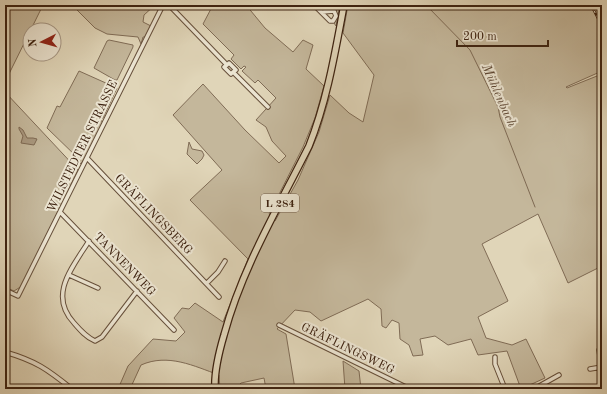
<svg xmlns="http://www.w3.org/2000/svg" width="607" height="394" font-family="'Old Standard TT',serif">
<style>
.green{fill:#c4b79b;stroke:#806c56}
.water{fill:#a9987f;stroke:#7e6953}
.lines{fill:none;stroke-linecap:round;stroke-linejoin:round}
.stream{stroke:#7e6953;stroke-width:1}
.street-casing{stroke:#664f3a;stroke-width:5.5}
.primary-casing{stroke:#3d2210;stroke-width:8}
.street{stroke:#ebe4d1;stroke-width:3.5}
.primary{stroke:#e0d5b8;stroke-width:5.5}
.rail-casing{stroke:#3d2210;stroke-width:2.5}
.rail{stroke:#ebe4d1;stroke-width:1;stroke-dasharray:3;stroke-linecap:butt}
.labels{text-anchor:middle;stroke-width:4;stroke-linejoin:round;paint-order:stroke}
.shield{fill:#ebe4d1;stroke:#715c4a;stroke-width:1}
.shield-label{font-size:11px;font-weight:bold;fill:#3d2210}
.street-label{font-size:12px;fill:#3d2210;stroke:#ebe4d1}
.water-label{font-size:13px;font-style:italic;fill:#5d4531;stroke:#ebe4d1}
</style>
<rect width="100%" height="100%" fill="#e0d5b8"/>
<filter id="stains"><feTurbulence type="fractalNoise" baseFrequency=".005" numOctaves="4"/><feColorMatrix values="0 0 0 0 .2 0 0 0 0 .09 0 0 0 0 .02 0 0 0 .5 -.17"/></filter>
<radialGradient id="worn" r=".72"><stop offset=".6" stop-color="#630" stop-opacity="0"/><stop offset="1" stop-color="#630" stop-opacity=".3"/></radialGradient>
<path class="green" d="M5,5h38l-37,75 -1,9z
M72,5h83l-11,10 -1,7 8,4 -5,11h-3l-2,7 -3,-7 -31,-3 -12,-6z
M213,5h33l19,23 28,24 10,-12 10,5 -7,24 18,17 -9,32 -12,29 -34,67 6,7 23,-41 21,-48 11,-37 19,18 14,9 11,-47 -31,-42 5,-28h254v66l-36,16 1,1 35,-14v192l-34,17 -30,-69 -56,30 26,57 -30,16 8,21 26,7 14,-6 19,39 -24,11 -14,-38 -29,4 -7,-16 -23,6 -13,-9 -15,3 3,16 -10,1 -4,-11 -9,-6 -1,-16 -7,-3 -6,8 -4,-2 -1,-17 -13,-10 -47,22 -11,-9 -15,-2 -18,19 9,5 9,55h-29l-2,-11 -23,5 -6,6h-15l-1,-14c-25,-9 -51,-22 -78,-10l-11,24h-12l10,-23 25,-27 23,2 9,-9 -11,-14 8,-10 7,1 6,-6 28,19 25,-63 -58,-59 32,-30 -49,-55 30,-31 42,46 34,33 7,-7 -14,-15 -6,-14 -10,-7 20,-22 -18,-18 -3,3 -13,-12 4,-4 -2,-1 -3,3 -10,-10 3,-4 -31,-31z
M316,5l18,2 1,-2h5l-4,21 -2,-3v-12h-12z
M109,40l24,5v2l-16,33h-2l-21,-12 13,-27z
M79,71l38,17 -14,30 -3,1 3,4 -12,24 -10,17 -3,-3 1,-2 -32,-31 10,-22 3,1z
M5,92l73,78 -56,116 -8,5 -9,-4z
M189,142l3,7 10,2 2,4 -2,4 -5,5 -10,-10z
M343,361l16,10 2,18h-16z"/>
<path class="water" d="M19,127l4,3 4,8h6l4,1 -3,6 -13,-2 2,-7 -4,-7z"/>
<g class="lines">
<path class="stream" d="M426,5l44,45 28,57 2,10 35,90"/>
<defs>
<path id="street" d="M169,5l58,60 -3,2 7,7 2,-2 35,35
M314,5l16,16h3l3,-5 -2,-5 -12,1
M227,65l2,-2 7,7 -3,2
M87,158l132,139
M60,212l114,118
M89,241c-17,27 -41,54 -15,82 6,7 12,14 21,18l7,-4 35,-46
M69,275l29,13
M207,283l11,-11 7,-11
M5,290l13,6 145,-291
M279,325l131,64
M599,350l3,19
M5,352c31,9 42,17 67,37
M495,357v7l10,25
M590,369l12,-2
M534,389l25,-14"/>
<path id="primary" d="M215,389c-1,-18 4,-37 9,-54 18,-67 54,-127 85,-189 18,-45 26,-93 35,-141"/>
</defs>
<use href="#street" class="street-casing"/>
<use href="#primary" class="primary-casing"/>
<use href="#street" class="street"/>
<use href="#primary" class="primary"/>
<defs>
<path id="rail" d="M591,5l11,21"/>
</defs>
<use href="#rail" class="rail-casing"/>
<use href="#rail" class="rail"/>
</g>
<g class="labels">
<rect class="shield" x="261" y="194" width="38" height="18" rx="3"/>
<g class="shield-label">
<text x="280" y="207">L 284</text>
</g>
<g class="street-label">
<text transform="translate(82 146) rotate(-64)" y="4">WILSTEDTER STRASSE</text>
<text transform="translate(154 214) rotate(46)" y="4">GRÄFLINGSBERG</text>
<text transform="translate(125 264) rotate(46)" y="4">TANNENWEG</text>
<text transform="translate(348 348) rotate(26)" y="4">GRÄFLINGSWEG</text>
</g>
<g class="water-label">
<text transform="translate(500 95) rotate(66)" y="5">Mühlenbach</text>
</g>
</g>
<rect width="607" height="394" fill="none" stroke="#e0d5b8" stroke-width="20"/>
<rect x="6" y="6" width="595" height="382" fill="none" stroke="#3d2210" stroke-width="2"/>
<rect x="10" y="10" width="587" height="374" fill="none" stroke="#3d2210"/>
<g transform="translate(42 42) rotate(264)"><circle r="19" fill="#ebe4d1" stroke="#a59684"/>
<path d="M0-3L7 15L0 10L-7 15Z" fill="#8f2418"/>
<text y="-6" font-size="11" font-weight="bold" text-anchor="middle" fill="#3d2210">N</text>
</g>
<path d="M457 40v6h91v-6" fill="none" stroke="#3d2210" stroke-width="2"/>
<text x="463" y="40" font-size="12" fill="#3d2210" stroke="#ebe4d1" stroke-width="3" paint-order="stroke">200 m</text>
<rect width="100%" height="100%" filter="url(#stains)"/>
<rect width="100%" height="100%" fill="url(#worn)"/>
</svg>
